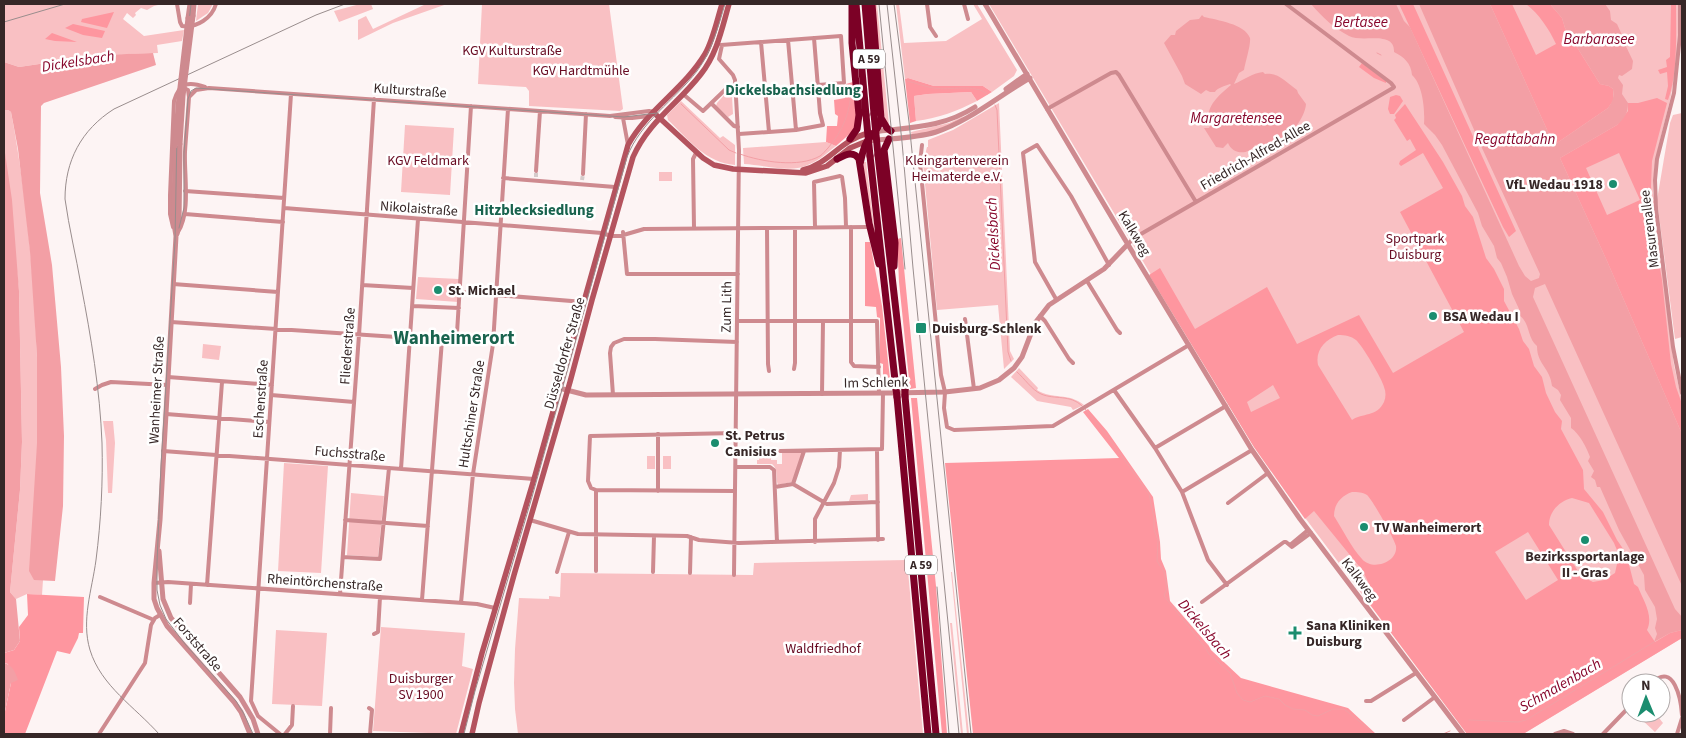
<svg xmlns="http://www.w3.org/2000/svg" width="1686" height="738" font-family="'Source Sans 3',sans-serif">
<style>
.green{fill:#f9c0c3}
.forest{fill:#fe969f;fill-rule:evenodd}
.water{fill:#f39fa5}
.lines{fill:none;stroke-linecap:round;stroke-linejoin:round}
.stream{stroke:#f39fa5;stroke-width:1}
.minor-tunnel{stroke:#d5cbcb;stroke-width:4;stroke-dasharray:4 2;stroke-linecap:butt}
.minor{stroke:#ce8a8f;stroke-width:4}
.tertiary{stroke:#ce8a8f;stroke-width:5}
.secondary{stroke:#b4535e;stroke-width:5.5}
.motorway{stroke:#7c0126;stroke-width:7}
.tram{stroke:#998d8d;stroke-width:1}
.rail{stroke:#998d8d;stroke-width:1}
.tertiary-bridge{stroke:#ce8a8f;stroke-width:5}
.motorway-bridge{stroke:#7c0126;stroke-width:7}
.poi-dot{fill:#1b8d6f;stroke:#fff;stroke-width:2}
.labels{text-anchor:middle;stroke-width:5;stroke-linejoin:round;paint-order:stroke}
.shield{fill:#fff;stroke:#726868;stroke-width:1}
.shield-label{font-size:12px;font-weight:bold;fill:#362727}
.park-label{font-size:14px;fill:#680b22;stroke:#fff}
.street-label{font-size:14px;fill:#362727;stroke:#fff}
.poi-label{font-size:14px;font-weight:bold;fill:#362727;stroke:#fff;text-anchor:start}
.water-label{font-size:15px;font-style:italic;fill:#87062b;stroke:#fff}
.neighbourhood-label{font-size:15px;font-weight:bold;fill:#19634e;stroke:#fff}
.district-label{font-size:19px;font-weight:bold;fill:#19634e;stroke:#fff}
</style>
<rect width="100%" height="100%" fill="#fdf4f4"/>
<path class="green" d="M4,4h158l-8,2 -7,4 -6,-2 -6,5 1,2 -3,3 -6,-5 -4,6 21,17 40,-6 -2,11 -25,4 1,8 -58,2 -81,12 -15,-5z
M198,4h15l-5,9 -12,8z
M360,4h11l2,5 -34,13 -5,-11z
M426,4h21l-54,19 -35,17v-20l8,-4 7,13z
M482,4h127l14,105 -3,2 -91,-5v-15l-3,-4 -48,-3z
M873,4h4l12,121 -4,-5 -1,-5z
M896,4h3l5,39 42,-2 36,-22 -9,-15h4l40,66 -3,6 -22,16 -9,-6h-49l-26,-8 -3,1z
M989,4h689c1,32 -1,65 -8,96 -7,31 -17,60 -17,91l21,174 8,36v237l-159,96h-56l-179,-239 -34,-48z
M971,92l6,9c-20,10 -38,17 -61,20l-2,-25 14,-2z
M726,93l6,3 1,18 -5,3 -12,-11 1,-3z
M681,101l39,37 3,-2 12,9v20c-29,-2 -47,-26 -67,-45l-1,-5z
M999,103l11,248 4,8 -10,10 -6,-64 -61,5 -14,-147 4,-16h1v-7l25,-10z
M4,110h4l3,2c15,80 23,163 26,245 2,74 -2,149 -3,223h9l-1,15 -15,-1 -11,5 -6,-7 10,-102 2,-48 -3,-151 -15,-145z
M1682,113v224l-7,2 -18,-139 13,-77 3,-8z
M964,116c-12,12 -35,16 -52,20l-1,-4 38,-9z
M405,125l49,3 -4,67 -49,-3z
M826,142l10,4c-8,6 -16,14 -26,18 -19,10 -45,1 -66,0l-1,-16z
M862,162h4l10,80z
M659,172h13v9h-13z
M418,277l41,2 -1,23 -42,-3z
M203,344l18,2 -2,14 -17,-2z
M1019,368l19,20 -1,2c16,10 31,2 47,15l-11,5 -2,-3 -34,-6 -26,-24z
M103,421h10l2,22 -3,50h-4l-2,-53z
M782,452l20,1 -10,29 -14,3c-3,-7 1,-15 -6,-21h-15v-4h2v-2h12v2h6v4h5z
M647,456h8v13h-8z
M663,456h8v13h-8z
M284,463l44,3 -7,107 -43,-2z
M351,493l33,3 -6,61 -31,-2z
M868,494v6l-19,1 2,-6z
M907,560l16,174h-405l-3,-25 -1,-26 1,-34 4,-51 30,1v-3l11,1 1,-24 192,2 1,-12z
M951,572h1l17,162h-2z
M950,623h2l11,111h-2z
M381,627l84,6 -3,33 11,3 -17,65 -83,-3z
M276,630l51,3 -5,73 -50,-2z
M1647,713h8l8,10 -8,9 -14,-13z"/>
<path class="forest" d="M1399,4h14l103,227 -7,6 -6,-10z
M1490,4h22l24,51 20,-11c-7,-15 -17,-30 -30,-40h24l12,14 3,10 35,56 9,2 4,3v12l-5,7 -54,37z
M1671,4h5c0,28 2,70 -8,96l-3,-1 3,-13 -1,-14 -7,2 -2,-4 9,-3 -1,-7 4,-3z
M114,12l-7,16 -26,-6 1,-3z
M73,24l32,7 -3,7 -19,-3 -18,-7z
M52,33l25,9 -22,-1 -10,-2z
M1362,63l24,18v2l-12,-5 -15,-11z
M908,78l26,8h49l9,6 -15,9 -6,-9 -43,2 -14,2 2,25 -6,2 -5,-44z
M853,82l4,38 -3,10 -18,16 -10,-4 1,-16h10l1,-10 -3,-2 -1,-14 11,-2 1,-14z
M1396,95l4,1 3,5 -9,13h-4l-2,-5 2,-12z
M1657,98l10,5 -15,58 -1,25 2,40 9,54 9,84 5,23 6,17v30l-75,-173 -47,-103 57,-33 11,-14v-8h10zM1619,153l21,47 -33,15 -21,-47z
M1405,104l38,58 19,34 3,10 8,11 13,41 8,11 10,20v12l15,28 4,12 6,8 5,17 8,11 4,16 9,19 7,9 -1,8 22,41 1,19 19,23 14,28 9,13 8,31 4,3c5,13 16,28 9,43l8,12 15,-9 12,-3v8l-159,96h-56l-108,-144 10,-6 -6,-13 -49,-60 -9,8 -51,-72 -105,-172 11,-7 35,61 72,-42 30,57 62,-29 34,58 71,-41 -64,-120 43,-24 -20,-35 -22,13 -2,-2 1,-3 16,-11 -6,-11 -3,2 -13,-21 2,-2 -1,-3zM1338,335c7,0 13,1 18,5 6,5 26,39 28,47 2,5 2,10 0,15 -7,15 -22,11 -32,18l-34,-55c-3,-15 7,-25 20,-30zM1273,385l7,13 -29,14 -4,-10zM1352,492c6,0 10,0 15,3 5,4 28,45 29,51 2,17 -24,25 -34,13 -11,-12 -19,-29 -28,-43 0,-12 7,-20 18,-24zM1572,498l17,5 25,40 5,12 -4,18 -11,7 -11,2 -12,-6 -32,-51c0,-13 10,-24 23,-27zM1528,532l30,48 -32,20 -31,-48z
M901,238l15,150 -6,1 -11,-107 -2,-43z
M865,242h5l12,64 9,82h-8v-24l-3,-1v-45l-3,-1 -1,-10 -11,-1z
M911,398h6l19,188 11,148h-5z
M1088,409l19,22 46,66 7,45 1,17 5,12 4,30 39,45 2,4 30,28 107,30 28,26h-403l-28,-271 174,-5 -36,-46z
M27,594l57,3 -1,36h-4l-1,5 -8,16 -13,-3 -32,83h-21v-18l7,-33 -3,-19 -4,-1v-10l10,-3 6,-9 -1,-14 9,-12z"/>
<path class="water" d="M1311,4h85l8,17 6,6 109,239 6,10 6,5 8,-3 1,-4 -58,-126 -63,-144h71l64,141 54,-37c5,-7 6,-10 5,-19l-4,-3 -9,-2 -35,-56 -3,-10 -12,-14h55l5,7 1,9 6,4 5,11 -1,1 12,25 -1,8 -10,7 -3,-1 -1,3 5,7 -1,9 6,9c0,10 -3,15 -11,22l-57,33 47,103 75,173v152l-137,-302 -10,4 -2,9 142,312 7,8v13l-12,3 -16,9 3,-8 -2,-6 2,-9 -2,-12 -10,-17 -1,-15 -25,-45 -19,-43h-3l-2,-7 -4,-3 3,-6 -6,-10 2,-4c-3,-9 -11,-24 -19,-29v-10l-11,-18 1,-5 -3,-5 -6,-4c-2,-19 -15,-21 -15,-40 -10,-8 -7,-23 -17,-30l-1,-7 -7,-15 -5,-17 -6,-14 -4,-5 -3,-12 -12,-20 -4,-13 -36,-68 -7,-10 -11,-11c1,-14 -1,-39 -12,-49 -1,-12 -8,-18 -18,-23 1,-22 -32,-9 -45,-16 -14,-7 -28,-20 -38,-32z
M1202,15l2,2c13,3 41,7 46,21 1,7 -5,25 -6,32l-5,3 -5,11c10,-4 18,-11 29,-12l2,2c13,-2 22,9 32,16l1,3 8,11c-1,14 -15,31 -27,37 -8,3 -17,3 -24,4 -7,11 -23,9 -27,-2l-5,5 -7,-1 -12,-19h5l1,-2c-7,-18 9,-31 21,-41l-1,-1c-5,2 -13,4 -15,8h-5l-4,-2 -5,4 -16,-10 -3,-8 -18,-33 7,-8h4l1,-4 14,-11 9,-1z
M153,53l3,12 -112,38 -3,3 -1,87 12,72 9,102 3,69 -1,70 -8,75 -21,-1 -5,-9 8,-128v-87l-7,-104 -12,-103 -7,-37 -3,-2h-4v-48l15,5 81,-12z
M4,146l8,54 7,91 3,151 -2,48 -10,102 6,7 4,42 -6,9 -10,3z
M4,663c9,2 11,9 14,17l-7,3 -7,33z"/>
<g class="lines">
<path class="stream" d="M1377,53l4,2
M907,81c9,2 18,6 27,7 16,3 41,-5 53,6
M681,104l48,46 7,3
M995,105l2,5 11,242 3,9
M740,154c22,8 59,14 80,2 3,-2 5,-5 8,-8 15,-17 23,-37 23,-60
M1017,372c7,6 15,18 24,22 14,6 29,0 41,12
M1085,409l23,28 41,57 5,24v12l4,10 -1,21 7,11 3,16 -3,8 40,50 5,8 21,19 7,20 6,7 7,2 15,-6 14,3 6,6 8,4 12,1 7,5 6,1 15,-7h11l26,21 2,4
M1469,720l49,2 8,-2 128,-78
M1443,734l7,-3"/>
<path class="minor-tunnel" d="M536,177v-6
M582,180l1,-6"/>
<path class="minor" d="M177,4l3,18 2,4c15,2 30,-8 34,-22
M927,4l3,23 6,9
M964,4l4,15
M1680,4v31l-6,58 -17,66 -2,21 1,28 17,139 9,46
M788,40l8,90
M761,42l8,90
M721,45l120,-9 3,47 -26,2
M722,45l-3,14 14,16 2,5 4,70 -5,425
M683,94l20,17 26,-25 6,-1
M189,97l7,-7 13,-2 401,28 39,-5 4,1
M712,104l22,22 4,1
M1047,109l64,-36 5,-1 3,3 77,127
M615,117l17,1 17,-2
M623,118l5,27
M739,134l57,-4 27,-5 -3,-12 -6,-75
M922,145l-2,18 21,212 4,17 -1,16 3,19 7,3 99,-4 136,-81
M536,171l4,-60
M583,174l3,-60
M503,178l112,9
M185,191l99,7
M284,208l318,25 9,3h9l24,-7 224,-2
M185,214l98,8
M173,227l-3,-13v-19l4,-94c5,-18 14,-20 31,-14
M815,227l-1,-45 26,-6 2,1 3,21 1,28
M851,227v135l3,4 25,1
M694,228l-1,-69 3,-6
M767,228l1,136 1,7
M178,232c13,-20 6,-57 7,-80 1,-18 3,-37 4,-55l-1,-7 -6,-3
M623,232l4,42h111
M1128,244l6,-6 259,-150 1,-1 -3,-4 -105,-79
M1087,281l30,49 3,3
M173,284l105,8
M362,285l51,3
M460,292l124,10
M1056,299l-21,-37 -12,-109 14,-8 34,51 38,69
M413,306l46,2
M1040,316l5,5 24,38 4,4
M965,319l9,70
M737,321h140l2,72
M171,322l271,18 -20,260
M457,333l14,-227
M794,369l1,-6v-135
M168,377l104,8
M95,389l7,-4 9,-3 57,3
M1114,390l41,58 27,44 26,68 19,25
M822,394l1,-73
M271,395l83,7
M613,395l-3,-42 1,-6 3,-4 10,-4h31l82,3
M166,414l103,8
M1155,448l71,-42
M877,450l1,90
M163,451l371,28
M780,451l102,-2 1,-56
M736,467h34l4,3 3,72
M401,469l17,-250
M793,484l34,20 51,-2
M793,484l11,-33
M775,487l18,-3
M658,491v-57
M735,491l-139,-1 -5,-2 -3,-7 2,-45 146,-3
M1182,492l70,-42
M1228,503l40,-30
M345,520l83,6
M530,520l48,14 109,2 12,4 40,3 144,-4
M815,542v-23l19,-36 5,-16 1,-17
M1290,545l18,-15
M343,557l37,2 9,-91
M596,571v-81
M557,572l12,-40
M653,572l1,-36
M690,573l1,-36
M154,583l14,-1 309,22 18,4
M207,585l15,-203
M340,594l19,-259 15,-236
M100,597l54,23
M1202,602l82,-60h2l6,5 19,-14
M190,603l1,-19
M461,603l12,-129 20,-130 15,-235
M374,634l4,-2 2,-35
M1652,683c22,-22 29,17 30,32
M1366,701h5l45,-28
M369,708l3,2 -2,24
M1404,720l31,-23
M99,734l46,-71 6,-38 4,-7 5,-3
M280,734l-22,-18 -7,-15 40,-607
M285,734l7,-9 1,-19
M330,734l1,-26
M1555,734l9,-3 9,3
M1603,734l28,-29
M1677,734l5,-16"/>
<path class="tertiary" d="M985,4l139,234 128,212 48,69 163,215
M193,16l1,-12
M188,18l2,-14
M1006,89l21,-15
M873,132c38,-5 69,-4 102,-25
M867,141c23,-3 46,-2 69,-9 32,-10 64,-37 94,-54
M175,146l-1,78 2,12 -16,284 -6,63v16l3,9 10,18 67,76 7,10 9,22
M177,234l2,-9 1,-81
M559,388l27,7 305,-2 54,-1 35,-4 19,-8 15,-12 8,-11 13,-34 14,-18 55,-36 24,-25
M159,551l4,48 8,19 69,79 13,22 5,15"/>
<path class="secondary" d="M653,112l50,46 11,7 19,4 73,4 21,-7 23,-18 17,-7
M803,170c27,-7 36,-29 65,-37
M461,734l21,-81 52,-174 94,-334c19,-35 56,-56 77,-91 8,-14 12,-34 17,-50
M472,734l7,-31 35,-128 56,-193 22,-82 41,-143c16,-36 45,-53 68,-83 16,-20 21,-46 28,-70"/>
<path class="motorway" d="M856,4l10,111
M865,4l9,110
M881,118l6,10 4,3
M850,139l7,-10 2,-14 -7,-72v-39
M889,139l-5,11 11,93 -1,23
M878,155l27,234
M870,156l26,233
M837,159c8,-4 16,-9 22,0l10,64 10,41
M860,164c2,-8 3,-17 8,-24 6,-8 11,-11 13,-22l-9,-114
M905,396l31,338
M897,397l31,337"/>
<path class="tram" d="M191,4l-14,129 -2,108 -14,224 -4,98v27l3,15 6,14 19,25 51,57 8,13 9,20
M179,228l5,-20v-55l4,-54 3,-8 5,-3 428,29 33,-4
M464,734l11,-43 57,-194 95,-340c14,-36 47,-56 70,-86 15,-20 21,-44 28,-67"/>
<path class="rail" d="M879,4l26,265
M887,4l15,138 11,126 46,466
M894,4l15,118 62,612
M4,22l61,-18
M937,587l12,147
M159,734c-24,-27 -58,-48 -69,-84 -9,-30 2,-60 6,-90 5,-39 7,-78 6,-117 -2,-53 -11,-106 -21,-158 -5,-29 -12,-57 -16,-86 0,-38 16,-69 49,-90l202,-94 29,-11"/>
<path class="tertiary-bridge" d="M180,144l3,-48 10,-80
M175,146l4,-50 9,-78"/>
<path class="motorway-bridge" d="M874,114l4,41
M866,115l4,41
M896,389l1,8
M905,389v7"/>
</g>
<g class="poi-dot">
<circle cx="1613" cy="184" r="5"/>
<circle cx="438" cy="290" r="5"/>
<circle cx="1433" cy="316" r="5"/>
<rect x="915" y="322" width="12" height="12" rx="2.5"/>
<circle cx="715" cy="443" r="5"/>
<circle cx="1364" cy="527" r="5"/>
<circle cx="1585" cy="540" r="5"/>
<path d="M1292.5 625.5h5v5h5v5h-5v5h-5v-5h-5v-5h5z"/>
</g>
<g class="labels">
<g class="shield">
<rect x="853" y="49.5" width="32" height="19" rx="4"/>
<rect x="905" y="555.5" width="32" height="19" rx="4"/>
</g>
<g class="shield-label">
<text x="869" y="63">A 59</text>
<text x="921" y="569">A 59</text>
</g>
<g class="park-label">
<text x="512" y="55">KGV Kulturstraße</text>
<text x="581" y="75">KGV Hardtmühle</text>
<text x="428" y="165">KGV Feldmark</text>
<text x="957" y="165">Kleingartenverein<tspan x="957" dy="16">Heimaterde e.V.</tspan></text>
<text x="1415" y="243">Sportpark<tspan x="1415" dy="16">Duisburg</tspan></text>
<text x="823" y="653">Waldfriedhof</text>
<text x="421" y="683">Duisburger<tspan x="421" dy="16">SV 1900</tspan></text>
</g>
<g class="street-label">
<text transform="translate(410 90) rotate(4)" y="5">Kulturstraße</text>
<text transform="translate(1255 155) rotate(-30)" y="5">Friedrich-Alfred-Allee</text>
<text transform="translate(419 208) rotate(4)" y="5">Nikolaistraße</text>
<text transform="translate(1649 229) rotate(-97)" y="5">Masurenallee</text>
<text transform="translate(1135 233) rotate(59)" y="5">Kalkweg</text>
<text transform="translate(726 307) rotate(-89)" y="5">Zum Lith</text>
<text transform="translate(347 346) rotate(-86)" y="5">Fliederstraße</text>
<text transform="translate(564 353) rotate(-74)" y="5">Düsseldorfer Straße</text>
<text transform="translate(876 382) rotate(-1)" y="5">Im Schlenk</text>
<text transform="translate(156 390) rotate(-87)" y="5">Wanheimer Straße</text>
<text transform="translate(260 399) rotate(-86)" y="5">Eschenstraße</text>
<text transform="translate(471 414) rotate(-81)" y="5">Hultschiner Straße</text>
<text transform="translate(350 453) rotate(5)" y="5">Fuchsstraße</text>
<text transform="translate(1360 579) rotate(53)" y="5">Kalkweg</text>
<text transform="translate(325 582) rotate(4)" y="5">Rheintörchenstraße</text>
<text transform="translate(198 644) rotate(49)" y="5">Forststraße</text>
</g>
<g class="poi-label">
<text x="1603" y="189" text-anchor="end">VfL Wedau 1918</text>
<text x="448" y="295">St. Michael</text>
<text x="1443" y="321">BSA Wedau I</text>
<text x="932" y="333">Duisburg-Schlenk</text>
<text x="725" y="440">St. Petrus<tspan x="725" dy="16">Canisius</tspan></text>
<text x="1374" y="532">TV Wanheimerort</text>
<text x="1585" y="561" text-anchor="middle">Bezirkssportanlage<tspan x="1585" dy="16">II - Gras</tspan></text>
<text x="1306" y="630">Sana Kliniken<tspan x="1306" dy="16">Duisburg</tspan></text>
</g>
<g class="water-label">
<text x="1361" y="27">Bertasee</text>
<text x="1599" y="44">Barbarasee</text>
<text transform="translate(78 61) rotate(-9)" y="5">Dickelsbach</text>
<text x="1236" y="123">Margaretensee</text>
<text x="1515" y="144">Regattabahn</text>
<text transform="translate(993 234) rotate(-93)" y="5">Dickelsbach</text>
<text transform="translate(1205 629) rotate(50)" y="5">Dickelsbach</text>
<text transform="translate(1560 685) rotate(-30)" y="5">Schmalenbach</text>
</g>
<g class="neighbourhood-label">
<text x="793" y="95">Dickelsbachsiedlung</text>
<text x="534" y="215">Hitzblecksiedlung</text>
</g>
<g class="district-label">
<text x="454" y="344">Wanheimerort</text>
</g>
</g>
<rect width="1686" height="738" fill="none" stroke="#362727" stroke-width="10"/>
<g transform="translate(1646 698) rotate(359)"><circle r="24" fill="#ffffff" stroke="#afa9a9"/>
<path d="M0-4L9 19L0 12L-9 19Z" fill="#1b8d6f"/>
<text y="-8" font-size="14" font-weight="bold" text-anchor="middle" fill="#362727">N</text>
</g>
</svg>
